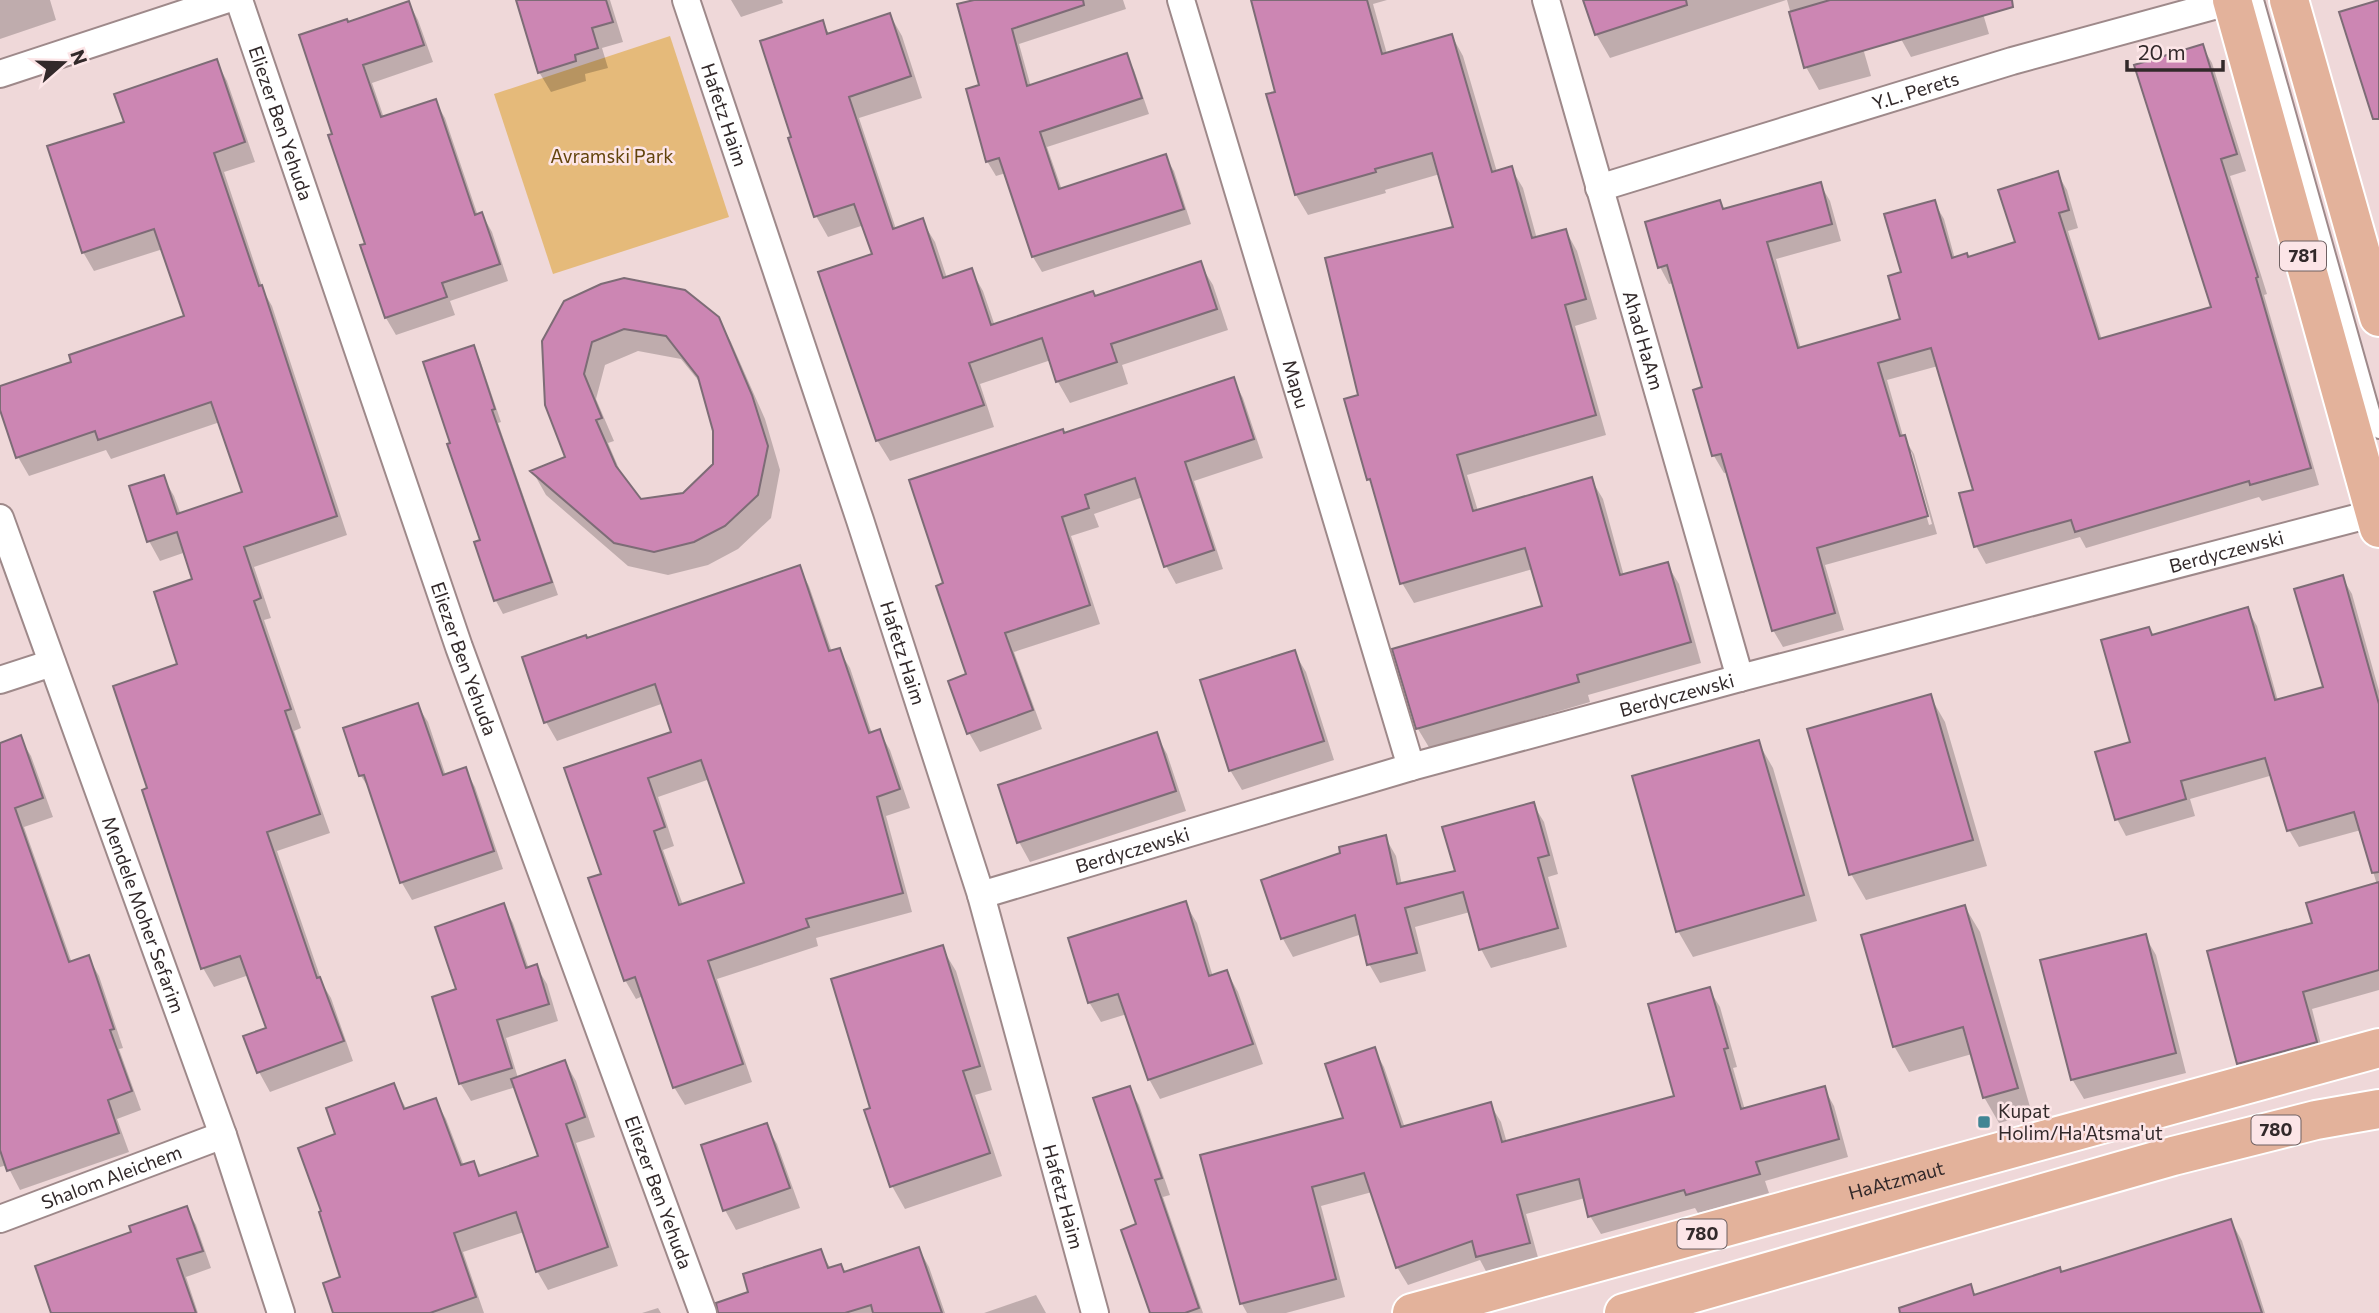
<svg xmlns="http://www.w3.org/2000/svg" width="2379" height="1313" font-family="Commissioner,sans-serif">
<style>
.green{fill:#e5ba7a}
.shadow{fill:#0003;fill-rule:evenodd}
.building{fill:#cc86b3;stroke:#7d6c76;stroke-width:2;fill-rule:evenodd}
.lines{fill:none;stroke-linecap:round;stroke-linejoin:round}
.lane-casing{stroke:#9e898a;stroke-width:16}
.street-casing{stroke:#9e898a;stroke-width:30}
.primary-casing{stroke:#fff;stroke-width:42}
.lane{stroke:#fff;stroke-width:12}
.street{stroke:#fff;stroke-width:26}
.primary{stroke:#e3b29b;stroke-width:38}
.poi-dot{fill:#418594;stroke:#fce5e7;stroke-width:2.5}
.labels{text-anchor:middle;stroke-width:5;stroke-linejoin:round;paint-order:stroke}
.shield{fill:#fce5e7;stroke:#6f6163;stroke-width:2}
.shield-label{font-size:18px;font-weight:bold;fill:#32292a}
.street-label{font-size:19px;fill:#32292a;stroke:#fce5e7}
.park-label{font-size:19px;fill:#62430b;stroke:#fce5e7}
.poi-label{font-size:19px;fill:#32292a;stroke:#fce5e7;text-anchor:start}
</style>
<rect width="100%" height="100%" fill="#efd8d9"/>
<path class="green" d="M670,36l59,181 -176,57 -59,-180z"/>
<path class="shadow" d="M0,0h50l6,20 -56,19z
M517,0h93l13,42 -21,6 6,20 -23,6 1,7 -35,11 -12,-20z
M731,0h51l1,3 -42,14z
M980,0h143l3,9 -107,35 12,43 95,-32 8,15 15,44 -102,33 15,43 103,-34 9,15 17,53 -149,48 -9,-15 -27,-84 -10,3 -9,-15 -6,-74z
M1253,0h134l-14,4 14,50 65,-18 11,20 34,116 14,-4 12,20 14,51 29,-8 11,20 20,68 -22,7 31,109 -139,40 11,36 113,-32 12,20 21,77 43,-12 12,20 22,79 -113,32 2,7 -160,47 -12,-20 -23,-79 149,-43 -11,-38 -119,34 -12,-20 -56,-183 15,-4 94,-167 -15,-55 -55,16 1,3 -78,22 -12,-20 -28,-100 10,-2z
M1585,0h201l-176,58 -14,-24z
M1787,0h62l22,76 -52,14 -13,-23z
M1891,0h88l10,34 -78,23 -10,-18z
M409,3l9,17 15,42 -61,21 12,35 51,-17 10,17 33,98 4,-2 10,18 16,49 -58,20 5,14 -59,20 -10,-17 -24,-71 5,-2 -33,-110 14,-111z
M890,15l12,21 20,62 -63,20 37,111 26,-8 13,21 12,36 24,-8 12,21 12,35 100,-28 105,-34 13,21 15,45 -106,35 6,19 -58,19 -12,-21 -7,-22 -71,24 14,43 -104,34 -13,-21 -3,-185 -10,-30 -36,12 -12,-21 -23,-78 29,-116 8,13z
M2202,46l10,17 34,108 -16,5 37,118 -3,1 55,190 -57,16 -3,-4 -173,51 -6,-11 -94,27 -10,-18 -14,-51 13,-4 -37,-125 -51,14 16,56 11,18 23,80 -112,31 19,65 -61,17 -10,-17 -45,-158 -4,1 -10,-17 -18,-65 8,-3 -30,-105 -5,1 -9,-17 64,-56 96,-27 10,17 11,40 -65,18 25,90 101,-29 1,-47 31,-71 10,17 11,40h13l49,-15 40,-71 10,17 11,38 -10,3 34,109 111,-32zM1907,448l5,5 20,71 -3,1z
M216,61l11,20 28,81 -31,10 40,120 8,14 75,229 -93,32 17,51 -7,2 37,108 -7,3 36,102 -53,18 46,134 8,13 22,63 -83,31 -11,-20 9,-43 -19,-54 -35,12 -11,-19 -53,-179 29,-124 16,-85 -9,-28 -26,9 -11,-20 14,-64 11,19 7,19 63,-22 -24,-71 -109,37 -5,-9 -77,26 -11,-19 -18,-52v-17l74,-25 112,-46 -23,-68 -69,22 -11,-19 43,-129z
M565,302l153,16 13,24 34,77 15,51 -9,48 -33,31 -30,16 -40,10 -40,-9 -82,-71 -13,-23 34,-14zM638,351l43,8 21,26 13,45v35l-31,30 -44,6 -17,-23 -15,-35 6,-2 -18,-42 9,-34z
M473,347l7,13 21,62 -3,1 60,172 -55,19 -7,-13 -20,-58 6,-2 -30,-97z
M1233,379l10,19 20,60 -69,23 29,88 -47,15 -10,-18 -23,-69 -49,17 5,13 -28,9 29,88 -86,28 28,77 -62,23 -11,-19 -19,-51 19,-7 -24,-90 119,-150z
M799,567l10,19 23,66 7,-2 11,18 22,66 7,-3 11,19 20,58 -24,8 26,96 -96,26 2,8 -101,33 35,103 -67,23 -11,-18 -31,-91 -7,3 -11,-19 -22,-105 -36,-106 107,-36 -10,-30 -107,38 -11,-19 41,-82zM710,779l36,105 -63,21 -20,-55 11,-4 -16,-49z
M2342,577l10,17 27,97v299l-67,19 13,51 -76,21 -10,-18 -30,-110 105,-29 63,-39 -16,-55 -62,17 -10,-17 -16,-55 -83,24 5,17 -69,20 -9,-17 15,-76 16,-114 5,8 94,-28 10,17 21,75 47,-13z
M1294,652l12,20 28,88 -92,30 -12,-20z
M1930,696l15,26 42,144 -121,34 -15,-26z
M417,705l11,17 18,54 19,-7 10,18 28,82 -91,31 -10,-17 -30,-90 -11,-17 -16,-47z
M1156,734l11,20 19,57 -156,51 -11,-20z
M20,738l11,18 22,61 -29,10 48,136 16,-6 11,19 24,72 -4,1 22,61 -24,9 12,33 -109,38 -13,-25 -7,2v-422z
M1758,742l15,26 44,153 -124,36 -15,-26z
M1533,804l11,18 14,52 -10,3 19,70 -76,21 -10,-19 -11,-37 -55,15 11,44 -46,12 -11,-19 -7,-30 -69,23 -10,-18 -20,-58 122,-44 11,19 6,29 55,-13z
M1185,903l12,20 16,54 14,-5 11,20 25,72 -103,35 -11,-20 -22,-65 -26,8 -12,-20z
M503,905l10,18 16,46 7,-3 11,18 11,37 -52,17 12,40 47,-16 11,19 19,56 -19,6 42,123 -70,24 -11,-19 -13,-39 -61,20 21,61h-149l7,-35 -5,-143 56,-50 14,25 28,-10 11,19 18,47 10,-3 8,14 58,-20 -24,-70 -45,14 -11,-18 -2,-93z
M1965,907l15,25 52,182 -33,9 -15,-26 -12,-43 -63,18 -15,-26z
M2145,936l11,19 30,118 -102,26 -12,-20z
M942,948l14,23 36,119 -17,5 27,81 -97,33 -13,-23 -20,-77z
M1709,989l11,18 17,60 -4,1 12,42 79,-22 10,18 14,51 -83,24 4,12 -71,20 -3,-5 -94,26 -11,-18 -5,-18 -59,16 13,47 -51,14 -8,-15 -72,25 -11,-18 -25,-75 -51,14 24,91 -59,16h-39l-5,-9 -40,-148 144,-37 28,-70 10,18 21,61 85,-24 11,18 6,21 169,-45z
M1129,1088l10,17 31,90 -7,2 40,116h-51l-14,-87z
M766,1125l11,19 23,64 -64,22 -11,-20 -22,-64z
M186,1208l10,17 15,43 -25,9 12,36h-144l79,-80z
M2231,1221l11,20 23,72h-362l67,-26 6,9 85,-22z
M919,1249l10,18 16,46h-212l17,-20 70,-42 11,18 9,-3 5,8z
M1036,1295l10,18h-62z
M658,1308l3,5h-19z"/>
<path class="building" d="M516,0h90l7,22 -21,6 6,20 -23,7 1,6 -38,12z
M974,0h109l1,5 -72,24 15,57 100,-33 15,45 -102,34 19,57 107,-35 18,55 -152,48 -33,-99 -13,4 -20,-73 13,-4 -22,-81z
M1251,0h116l15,54 70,-20 40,138 20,-6 20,72 34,-9 20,70 -21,6 31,110 -139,40 16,56 119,-34 28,98 48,-13 23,80 -114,33 2,7 -163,47 -24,-80 150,-43 -17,-58 -125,36 -30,-105 -3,1 -23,-81 14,-4 -33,-137 128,-31 -21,-74 -57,16 1,3 -81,23 -29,-101 9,-2z
M1583,0h103l1,5 -92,30z
M1830,0h182l1,7 -209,61 -15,-56z
M2379,0v119h-6l-34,-107z
M409,1l15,44 -61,20 18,52 55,-18 39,116 7,-3 18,52 -58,19 5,14 -62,21 -25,-73 5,-1 -37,-109 4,-1 -33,-99 48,-16 1,3z
M890,13l21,63 -62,21 44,132 30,-11 20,60 29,-10 19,57 102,-34 2,5 106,-35 16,48 -106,35 6,18 -61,20 -14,-44 -73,25 15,42 -108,36 -58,-169 54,-18 -18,-50 -40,13 -26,-79 3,-1 -31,-96 63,-21 4,14z
M2203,44l34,110 -16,5 37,118 -2,1 55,190 -61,17 -1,-4 -174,51 -4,-12 -97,27 -15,-54 14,-3 -42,-142 -53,15 22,73 5,-1 23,81 -111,32 18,65 -63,18 -51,-177 -9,2 -19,-66 9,-3 -35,-122 -9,3 -13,-46 75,-22 3,9 98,-27 11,42 -65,18 31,106 102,-29 -12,-43 13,-4 -17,-58 51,-14 17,58 15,-5 1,4 47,-15 -17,-52 60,-19 11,39 -10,3 40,126 112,-32 -77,-242z
M217,59l28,83 -31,11 45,133 3,-1 75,231 -93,31 17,51 -7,3 37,108 -6,2 35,103 -53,18 50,146 3,-1 24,64 -87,32 -14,-37 23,-8 -26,-72 -39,13 -59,-179 5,-2 -34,-102 64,-22 -23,-72 38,-13 -15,-47 -30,10 -18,-56 35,-11 13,39 65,-22 -31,-90 -113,38 -3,-9 -79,27 -16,-48v-24l71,-24 -2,-7 115,-39 -30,-87 -72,24 -35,-107 77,-24 -10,-28z
M624,278l61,12 34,27 33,78 16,51 -10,49 -33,31 -31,16 -40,10 -40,-9 -84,-72 35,-14 -20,-52 -3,-64 22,-40 37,-17zM624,329l42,7 32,41 15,54v33l-30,29 -42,6 -25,-33 -20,-46 6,-2 -18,-44 8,-32z
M474,345l21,64 -3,1 60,172 -58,19 -20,-59 6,-2 -33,-96 3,-1 -27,-81z
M1234,377l20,62 -69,23 29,88 -50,17 -29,-89 -50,17 4,13 -27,9 28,88 -85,28 28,77 -66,24 -19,-53 18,-7 -30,-88 7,-3 -34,-103 154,-51 1,4z
M800,565l29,86 11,-3 29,85 11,-4 20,60 -23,8 26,96 -97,26 3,8 -101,34 35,103 -70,24 -38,-111 -11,4 -36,-103 13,-4 -37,-106 107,-36 -16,-48 -111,39 -22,-66 64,-22 1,3zM701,760l43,123 -65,22 -25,-74 11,-4 -17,-49z
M2343,575l36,129v168l-7,1 -18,-61 -67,19 -22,-73 -84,23 5,18 -71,21 -20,-68 35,-10 -29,-102 48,-13 3,8 96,-28 27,93 48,-13 -29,-98z
M1295,650l29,91 -95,30 -29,-91z
M1931,694l42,146 -124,35 -42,-146z
M418,703l25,72 23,-8 28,84 -94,32 -36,-108 -5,1 -16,-48z
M1157,732l19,59 -159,52 -19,-58z
M21,735l22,63 -28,10 54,154 20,-7 25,74 -4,1 22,61 -24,9 11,33 -112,38 -7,-21v-407z
M1759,740l45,155 -128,37 -44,-156z
M1534,802l15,53 -11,3 20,70 -79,22 -16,-58 -58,16 12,45 -50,12 -12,-50 -74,24 -20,-59 79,-27 -1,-6 47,-12 11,49 58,-13 -13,-44z
M2379,882v88l-76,22 14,50 -80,22 -30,-113 105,-28 -6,-20z
M1186,901l23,75 18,-6 26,74 -105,36 -30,-86 -30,9 -20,-65z
M504,903l22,65 11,-4 12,40 -52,16 15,48 -53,16 -27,-87 24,-8 -21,-62z
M1965,905l53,183 -35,10 -20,-71 -70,20 -32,-112z
M2146,934l30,119 -105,27 -31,-120z
M943,945l37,121 -17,5 27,82 -100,34 -26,-77 6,-2 -39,-129z
M1710,987l18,61 -4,1 17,60 84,-23 14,53 -83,23 4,12 -74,21 -2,-5 -96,27 -9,-38 -62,16 13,48 -54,14 -4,-16 -76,27 -32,-95 -52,14 24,92 -96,25 -40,-149 143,-37 -18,-54 50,-17 26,80 90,-25 11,40 172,-46 -26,-92z
M565,1060l20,57 -19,7 42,123 -72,25 -20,-60 -62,21 22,64 -46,16h-97l-10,-30 17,-6 -21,-65 2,-1 -23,-63 37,-14 -9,-26 68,-25 10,26 32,-11 25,67 13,-4 5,15 59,-20 -27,-77z
M1130,1086l32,92 -7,2 44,128 -14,5h-35l-29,-83 15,-6 -43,-126z
M767,1123l23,65 -67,23 -22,-66z
M187,1206l16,45 -26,8 19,54h-145l-16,-47 96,-34 -2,-6z
M2231,1219l31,94h-362l-1,-5 72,-24 3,11 86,-28 1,5z
M919,1247l23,66h-69l-2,-8 -26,8h-127l-2,-10 32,-11 -5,-18 78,-25 7,19 13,-4 3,8z"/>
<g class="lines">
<defs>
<path id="lane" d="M2257,0l122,432"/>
<g id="street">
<path id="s1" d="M239,0l220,647 244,666"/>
<path id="s2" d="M686,0l174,520 121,375 114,418"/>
<path id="s3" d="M1181,0l230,767"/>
<path id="s4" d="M1546,0l194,678"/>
<path d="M0,74l225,-74"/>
<path id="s5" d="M1599,188l413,-127 220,-60"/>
<path id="s6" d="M0,518l223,617 58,178"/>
<path d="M0,680l52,-17"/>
<path id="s7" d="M981,895l430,-128 329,-89 639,-166"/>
<path id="s8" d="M0,1219l223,-84"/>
</g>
<g id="primary">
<path d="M2232,0l147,528"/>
<path d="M2289,0l90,317"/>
<path id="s9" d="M1412,1313l967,-265"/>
<path d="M1624,1313l549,-157 143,-36 63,-11"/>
</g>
</defs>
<use href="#lane" class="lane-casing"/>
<use href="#street" class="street-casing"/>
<use href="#primary" class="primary-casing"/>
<use href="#lane" class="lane"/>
<use href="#street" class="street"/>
<use href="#primary" class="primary"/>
</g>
<rect class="poi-dot" x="1977" y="1115" width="14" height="14" rx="3.5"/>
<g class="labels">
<g class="shield">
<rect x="2280" y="241.5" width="46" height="29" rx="5"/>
<rect x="2251.5" y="1115.5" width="49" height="29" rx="5"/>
<rect x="1677.5" y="1219.5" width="49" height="29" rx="5"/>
</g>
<g class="shield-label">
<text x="2303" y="262">781</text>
<text x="2276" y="1136">780</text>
<text x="1702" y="1240">780</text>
</g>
<g class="street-label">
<text dy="7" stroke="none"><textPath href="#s5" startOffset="331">Y.L. Perets</textPath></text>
<text dy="7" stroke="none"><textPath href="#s2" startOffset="121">Hafetz Haim</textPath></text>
<text dy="7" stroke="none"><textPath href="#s1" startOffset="130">Eliezer Ben Yehuda</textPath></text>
<text dy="7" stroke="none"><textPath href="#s4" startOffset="354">Ahad HaAm</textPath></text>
<text dy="7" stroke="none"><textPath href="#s3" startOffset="401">Mapu</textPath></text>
<text dy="7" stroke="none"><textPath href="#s7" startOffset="1292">Berdyczewski</textPath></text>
<text dy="7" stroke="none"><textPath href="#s2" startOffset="688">Hafetz Haim</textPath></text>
<text dy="7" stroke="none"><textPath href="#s1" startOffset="696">Eliezer Ben Yehuda</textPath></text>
<text dy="7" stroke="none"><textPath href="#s7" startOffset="724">Berdyczewski</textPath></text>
<text dy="7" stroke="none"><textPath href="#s7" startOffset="158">Berdyczewski</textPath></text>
<text dy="7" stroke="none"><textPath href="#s6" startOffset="422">Mendele Moher Sefarim</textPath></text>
<text dy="7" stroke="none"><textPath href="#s8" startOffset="119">Shalom Aleichem</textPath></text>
<text dy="7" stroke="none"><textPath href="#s9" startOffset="502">HaAtzmaut</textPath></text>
<text dy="7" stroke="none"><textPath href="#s1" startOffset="1264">Eliezer Ben Yehuda</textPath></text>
<text dy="7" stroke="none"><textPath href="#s2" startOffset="1255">Hafetz Haim</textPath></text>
</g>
<g class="park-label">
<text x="612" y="163">Avramski Park</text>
</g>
<g class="poi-label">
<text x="1998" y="1118">Kupat<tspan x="1998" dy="22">Holim/Ha'Atsma'ut</tspan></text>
</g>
</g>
<g transform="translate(63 63) rotate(70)" stroke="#fce5e7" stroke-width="5" paint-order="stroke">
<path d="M0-5L12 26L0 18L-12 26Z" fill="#32292a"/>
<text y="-10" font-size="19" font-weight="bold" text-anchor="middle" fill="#32292a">N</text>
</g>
<path d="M2127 60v10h96v-10" fill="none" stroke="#32292a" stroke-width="3.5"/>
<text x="2138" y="60" font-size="21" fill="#32292a" stroke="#fce5e7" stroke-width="5" paint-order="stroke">20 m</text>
</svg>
